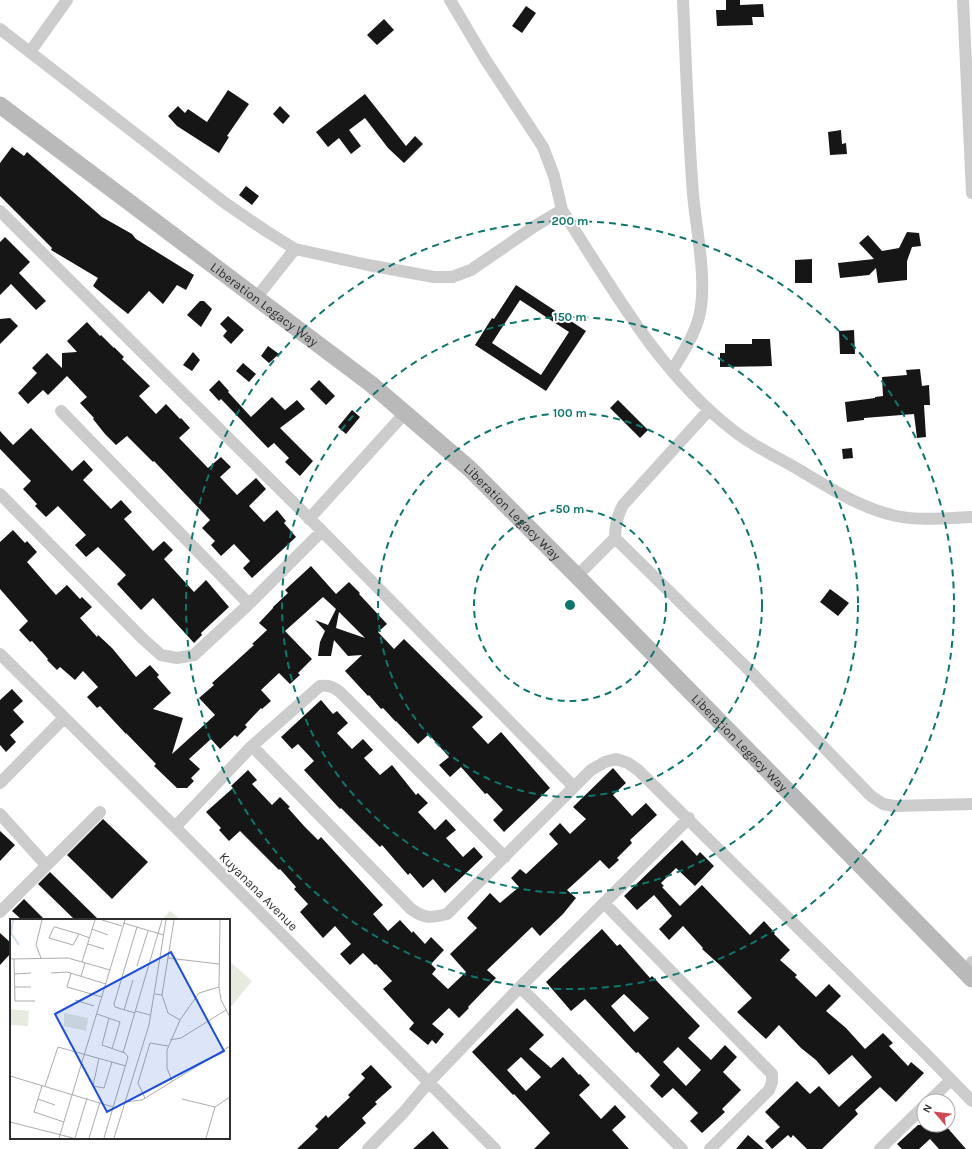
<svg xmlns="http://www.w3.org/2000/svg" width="972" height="1149" font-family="Karla,sans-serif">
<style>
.green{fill:#e5ebdf}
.building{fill:#161616;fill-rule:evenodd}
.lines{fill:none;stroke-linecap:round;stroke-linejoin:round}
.minor{stroke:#ccc;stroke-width:12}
.secondary{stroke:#b9b9b9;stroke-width:17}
.ring{fill:none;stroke:#0f766e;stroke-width:2;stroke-dasharray:7 5}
.labels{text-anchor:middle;stroke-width:4;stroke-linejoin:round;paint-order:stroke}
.street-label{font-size:13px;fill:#2f2f2f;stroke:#fff}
.inset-river{fill:none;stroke:#cedee8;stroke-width:2}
.inset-road{fill:none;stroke:#acacac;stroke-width:1}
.view{fill:#1d4ed8;fill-opacity:0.15;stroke:#1d4ed8;stroke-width:2}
.inset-edge{fill:none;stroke:#2f2f2f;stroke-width:2}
.centre{fill:#0f766e;stroke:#fff;stroke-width:2}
.ring-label{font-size:12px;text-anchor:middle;font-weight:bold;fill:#0f766e;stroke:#fff;stroke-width:4;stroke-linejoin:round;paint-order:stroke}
</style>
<rect width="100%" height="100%" fill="#fff"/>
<path class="green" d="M170,911l11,9h-19z
M229,961l23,20 -23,28z"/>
<path class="building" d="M726,0h14v5l23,-1 1,13h-12l1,8 -36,1 -1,-16h10z
M526,6l10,7 -14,20 -10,-7z
M384,19l10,11 -17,15 -10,-10z
M228,90l21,14 -22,32 2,1 -10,16 -42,-27 -9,-10 10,-10 7,7 3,-4 19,13z
M365,94l41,52 9,-10 8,8 -19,19 -16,-15 -23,-30 -16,12 12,16 -10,8 -12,-16 -11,9 -12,-15z
M280,106l10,10 -7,8 -10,-10z
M841,130l1,14 4,-1 1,11 -17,1 -2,-23z
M12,147l12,9 3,-4 75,65 30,17 4,5 58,36 -8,15 -9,-5 -14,19 -14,-13 -21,23 -35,-28 5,-8 -47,-28 1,-2 -52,-52v-33z
M246,186l13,10 -7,9 -13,-10z
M907,232l12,1 2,13 -9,1 -5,14v19l-29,3 -2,-15 -7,7 -29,3 -2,-15 36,-4 -15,-16 9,-8 14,16 17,-3z
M5,237l25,25 -11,11 27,28 -10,9 -25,-26 -11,11v-53z
M812,259v24h-17v-23z
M516,285l70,46 -40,60 -71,-46 17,-27 2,1zM520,300l49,32 -28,43 -49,-32z
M200,301h4l8,8 -11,18 -14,-12z
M228,316l16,14 -13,14 -8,-8 4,-5 -7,-7z
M10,318l8,8 -18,18v-25z
M87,322l13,14 1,-1 13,13v-1l10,10 -2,2 28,27 -11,10 17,18 10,-10 14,15 1,-1 9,10 -11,10 29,30 13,-11 10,10 -11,10 17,18 19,-17 10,11 -17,17 15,16 13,-12 9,11 -2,2 12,14 -44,41 -9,-10 7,-7 -16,-17 -13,12 -10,-11 4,-4 -13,-13 8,-8 -56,-59 -1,1 -26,-26 -11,9 -11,-11 -12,-15 1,-1 -14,-15 7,-6 -20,-21 -19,19 -5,-5 -15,14 -10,-11 19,-20 -5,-5 15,-15 15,15v-15l15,-1 -10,-11z
M854,330l1,24h-15l-1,-23z
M752,339h18l2,27 -52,1v-14h5v-9h27z
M268,346l11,8 -10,9 -8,-7z
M193,352l7,8 -8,11 -9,-6z
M243,363l13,11 -7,8 -13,-11z
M920,369l2,17 7,-1 1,20h-6l2,32 -9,1 -3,-24 -50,4v2l-17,2 -2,-20 30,-4v-1l8,-1 -1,-19 25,-2 -1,-5z
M219,380l10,11 -1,1 23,25 21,-20 13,13 12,-10 8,9 -25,19 33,33 -13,15 -15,-14 4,-4 -15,-15 -6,5 -47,-49 -2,2 -10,-11z
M319,380l16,16 -9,9 -16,-16z
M618,400l30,30 -8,8 -30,-30z
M352,410l8,7 -14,17 -8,-7z
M31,428l41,43 12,-11 9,10 -10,10 28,29 10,-9 11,12 -8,7 29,32 11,-10 9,9 -9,9 30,33 12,-12 23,27 -28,26 1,2 -8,8 -41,-45 -12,12 -24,-26 9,-9 -28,-28 -12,10 -11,-12 11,-10 -28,-29 -12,11 -11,-11 2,-2 -14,-15 8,-8 -31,-32v-18l13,14z
M852,448l1,10 -10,1 -1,-10z
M13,530l12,13 2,-2 10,11 -10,10 29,33 11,-10 13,14 2,-2 10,10 -12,11 17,19 1,-2 14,13 24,29 14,-12 9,10 -2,2 14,16 -18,16 30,9 -11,36 43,-39 -16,-17 15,-13 -2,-2 42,-38 -2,-1 15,-14 -8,-7 14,-15v-1l15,-14 -3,-3 26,-24 25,28 13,-12 11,11 -1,1 28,30 -9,8 16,17 10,-10 79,78 -11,10 16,17 13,-12 49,56 -46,44 -11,-12 10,-10 -16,-17 -2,1 -24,-27 -11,10 -11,-12 10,-8 -17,-19 -4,-3 -10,9 -22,-23v1l-13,-14 -2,1 -12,-14 -1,1 -23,-25 17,-16 -14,1 -14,-16 -3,16h-13l2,-14 5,-11 -10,-11 13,5 8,-16 -13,-12 -38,34 27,28 -14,14 2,2 -10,9 -11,-11 -18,17 10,11 -9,8 -1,-1 -16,17 2,2 -10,10 -2,-2 -15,14 -9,-10 -22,20 11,10 -9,9 3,3 -7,7h-10l-23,-22 2,-2 -30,-31v1l-26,-28 -3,2 -10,-11 11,-10 -15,-16 -8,9 -15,-13 -3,3 -10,-10 1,-1 -16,-18 -2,1 -11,-12 9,-9 -28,-32v-47zM339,612l26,26 -29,-10z
M830,589l19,14 -11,13 -18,-14z
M12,689l11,12 -10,9 11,12 -14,13 6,7 -10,10 -6,-7v-45z
M321,700l12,14 4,-3 11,12 -11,10 15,16 11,-10 10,11 -9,8 16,17 12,-10 24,30 2,-2 10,10 -10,9 17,18 11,-11 10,11 -10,8 17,19 11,-10 9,10 -38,36 -12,-14 -10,9 -13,-15 -2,2 -26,-30 -2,2 -39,-39 -1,1 -36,-39 10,-9 -16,-17 -6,5 -11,-12z
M613,768l13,15 -13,12 19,21 14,-13 11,12 -27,25 2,3 -15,15 2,2 -10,9 -9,-9 -33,30 9,8 -13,16 -23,22 -8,-9 -45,43 9,8 -28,29 1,1 -10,10 -10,-10 -17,16 12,10 -8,10 -4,-4 -4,5 -19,-16 5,-6 -31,-34 9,-8 -16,-17 -1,1 -12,-12 -13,12 -10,-11 11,-10 -16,-18 -12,12 -23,-26 8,-8 -14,-15 2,-2 -16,-18 -1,1 -39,-39 -11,10 -10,-11 2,-2 -15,-16 27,-24 -2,-2 17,-16 9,10 -5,4 20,21 8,-8 10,10 -2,1 16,18 14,14 3,-3 62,68 -10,9 15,17 12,-11 12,13 1,-2 12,13 6,-7 13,13 -13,14 5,5 -4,5 16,15 18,-17 -16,-18 27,-26 -10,-10 23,-25 10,10 19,-16 -8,-9 9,-9 6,5 32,-30 -9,-10 11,-11 10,11 16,-15 -13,-12z
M103,819l45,43 -36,37 -45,-44z
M0,831l15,14 -15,16z
M682,840l15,16 3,-4 14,14 -19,20 -19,-18 -15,15 3,3 -2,1 18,19 22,-21 48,50 14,-14 11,12 -1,1 16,16 -10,10 17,15 -2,2 21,20 13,-13 12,12 -15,15 20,17 19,21 18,-16 10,10 -4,3 19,20 3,-4 13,11 -28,29 -16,-15 -25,23 3,4 -36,35h-15l-14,-14 -2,3 -3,-3 -16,14 -7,-8 15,-14 -15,-15 32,-31 13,13 9,-8 20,21 33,-30 -20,-22 -23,20 -13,-15 -15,-12 -22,-23 -13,14 -29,-27 15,-14 -31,-32 -19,-17 1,-1 -20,-22 -14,14 -10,-11 13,-13 -18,-21 -17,15 -13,-14z
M50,872l49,48h-24l-37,-36z
M24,899l21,21h-23l-10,-9z
M602,929l15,17 3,-2 30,34 2,-2 48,50 -12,12 23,22 14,-15 12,12 -14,15 18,18 -19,19 3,3 -23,21 -12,-12 8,-8 -25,-25 -11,10 -12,-12 10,-11 -22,-23 -2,1 -51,-54 -14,12 -25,-29zM624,994l25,24 -15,14 -23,-26zM678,1047l23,23 -15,16 -23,-24z
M0,933l11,10v10l-11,12z
M517,1008l27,27 -15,14 22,19 12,-11 16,18 1,-1 10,11 -11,10 22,24 14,-14 11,12 -14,13 17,19h-95l16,-16 -36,-39 -1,1 -41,-43zM521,1057l20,20 -15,14 -19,-21z
M371,1065l21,22 -17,15 2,2 -15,14 4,5 -28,26h-41l21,-20 -3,-3 11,-11 2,3 22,-21 -2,-2 17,-17 -4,-4z
M918,1125h27l21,24h-27l-9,-10 -11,10h-17l-5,-5z
M433,1131l16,18h-36z
M748,1135l16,14h-28z"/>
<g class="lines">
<path class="minor" d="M963,0l9,193
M0,29l225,174 41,28 29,18
M30,52l37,-52
M562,210c50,78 97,163 172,221 19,15 41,25 62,37 32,19 64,40 100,48 25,5 51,2 76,1
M0,211l322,320 252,256
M256,298l39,-49 73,16 66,12h18l19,-7 64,-44 27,-16 -8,-34 -11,-29 -58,-88 -35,-59
M672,371c10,-17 22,-35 27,-54 9,-34 -3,-88 -6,-123 -5,-65 -7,-130 -10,-194
M709,410l-86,95c-6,11 -8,20 -8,33l131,129 125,129 12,8 11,2 78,-2
M61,411l188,193
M0,494l142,144 19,17 16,3 17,-3 55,-51 73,-73
M309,519l96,-106
M577,576l38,-38
M0,654l175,173 320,322
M252,746l159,163c14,10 20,9 36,5l144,-144 14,-8 11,-3 12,4 10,7 287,283 47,48
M0,783l64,-65
M0,814l46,51
M175,827l77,-81 68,-60c9,-1 14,1 21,7l164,164
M604,903l168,171v8l-3,8 -59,59
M0,912l100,-100
M965,972l7,-10
M520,987l162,162
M929,1101l22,-21
M368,1149l35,-36 26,-31 91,-95 169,-169
M880,1149l44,-43"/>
<path class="secondary" id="s1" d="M0,105l371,279 99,85 107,107 395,403"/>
</g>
<g class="ring">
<circle cx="570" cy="605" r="96"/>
<circle cx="570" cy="605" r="192"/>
<circle cx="570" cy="605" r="288"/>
<circle cx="570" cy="605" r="384"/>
</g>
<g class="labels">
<g class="street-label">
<text dy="5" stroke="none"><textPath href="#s1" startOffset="331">Liberation Legacy Way</textPath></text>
<text dy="5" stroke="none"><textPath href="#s1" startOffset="655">Liberation Legacy Way</textPath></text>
<text dy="5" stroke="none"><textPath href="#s1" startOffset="979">Liberation Legacy Way</textPath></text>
<text transform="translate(259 891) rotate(45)" y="5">Kuyanana Avenue</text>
</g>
</g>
<g transform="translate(10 919)">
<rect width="220" height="220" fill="#fff"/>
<path d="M0,90l19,2 -1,15 -18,-1zM54,94l24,5 -2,13 -22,-5z" fill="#e5ebdf"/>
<path class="inset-river" d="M3,1l-2,13 8,12"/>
<path class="inset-road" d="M92,1l20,6M210,1l-1,67 2,13 9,17M113,4l41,12M82,10l16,6M69,15l-6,11 -24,-7 5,-11h1l24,7 11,4M78,25l16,5M31,39l-5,-13 6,-25M158,39l51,6M0,40l58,-1 42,12M4,40l1,42h20M72,43l13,-42M127,47l11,-35M41,54l16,-1 39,12M61,54l-4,14 35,10M4,55l17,-1M71,57l4,-13M5,68h16M145,75l7,1 6,18 12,7 19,-27 20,-6M152,76l12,-75M65,81l19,6M114,91l9,-30M125,92l15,4M125,94l-20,-6 -1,-3 23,-77M87,95l23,8 -8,27M160,121l11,-2 45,-28M113,134l39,-133M89,139l-6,28 11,2 8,-26M0,157l103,31M162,162l-5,-13v-18l13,-30M32,167l-8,26 30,10M35,167l13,-39 68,19M135,179l-7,-15 12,-40 18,3M28,180l17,6M172,180l33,8M115,183l17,-2 88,-54M0,203l63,16M49,219l66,-218M65,219l12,-40M79,219l11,-36M94,219l24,-81 -3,-4 -23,-8 7,-27M104,219l35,-113 17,-105M196,219l9,-31 15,-10"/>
<path class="view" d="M161,33l53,99 -117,61 -52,-98z"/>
<rect width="220" height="220" class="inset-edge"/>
</g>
<circle cx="570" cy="605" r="6" class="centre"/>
<g class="ring-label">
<text x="570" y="225">200 m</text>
<text x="570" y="321">150 m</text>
<text x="570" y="417">100 m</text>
<text x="570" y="513">50 m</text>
</g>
<g transform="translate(936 1113) rotate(298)"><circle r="19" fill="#ffffff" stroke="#acacac"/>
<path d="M0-3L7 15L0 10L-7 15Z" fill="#d04852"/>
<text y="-6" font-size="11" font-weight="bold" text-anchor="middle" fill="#2f2f2f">N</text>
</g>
</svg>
